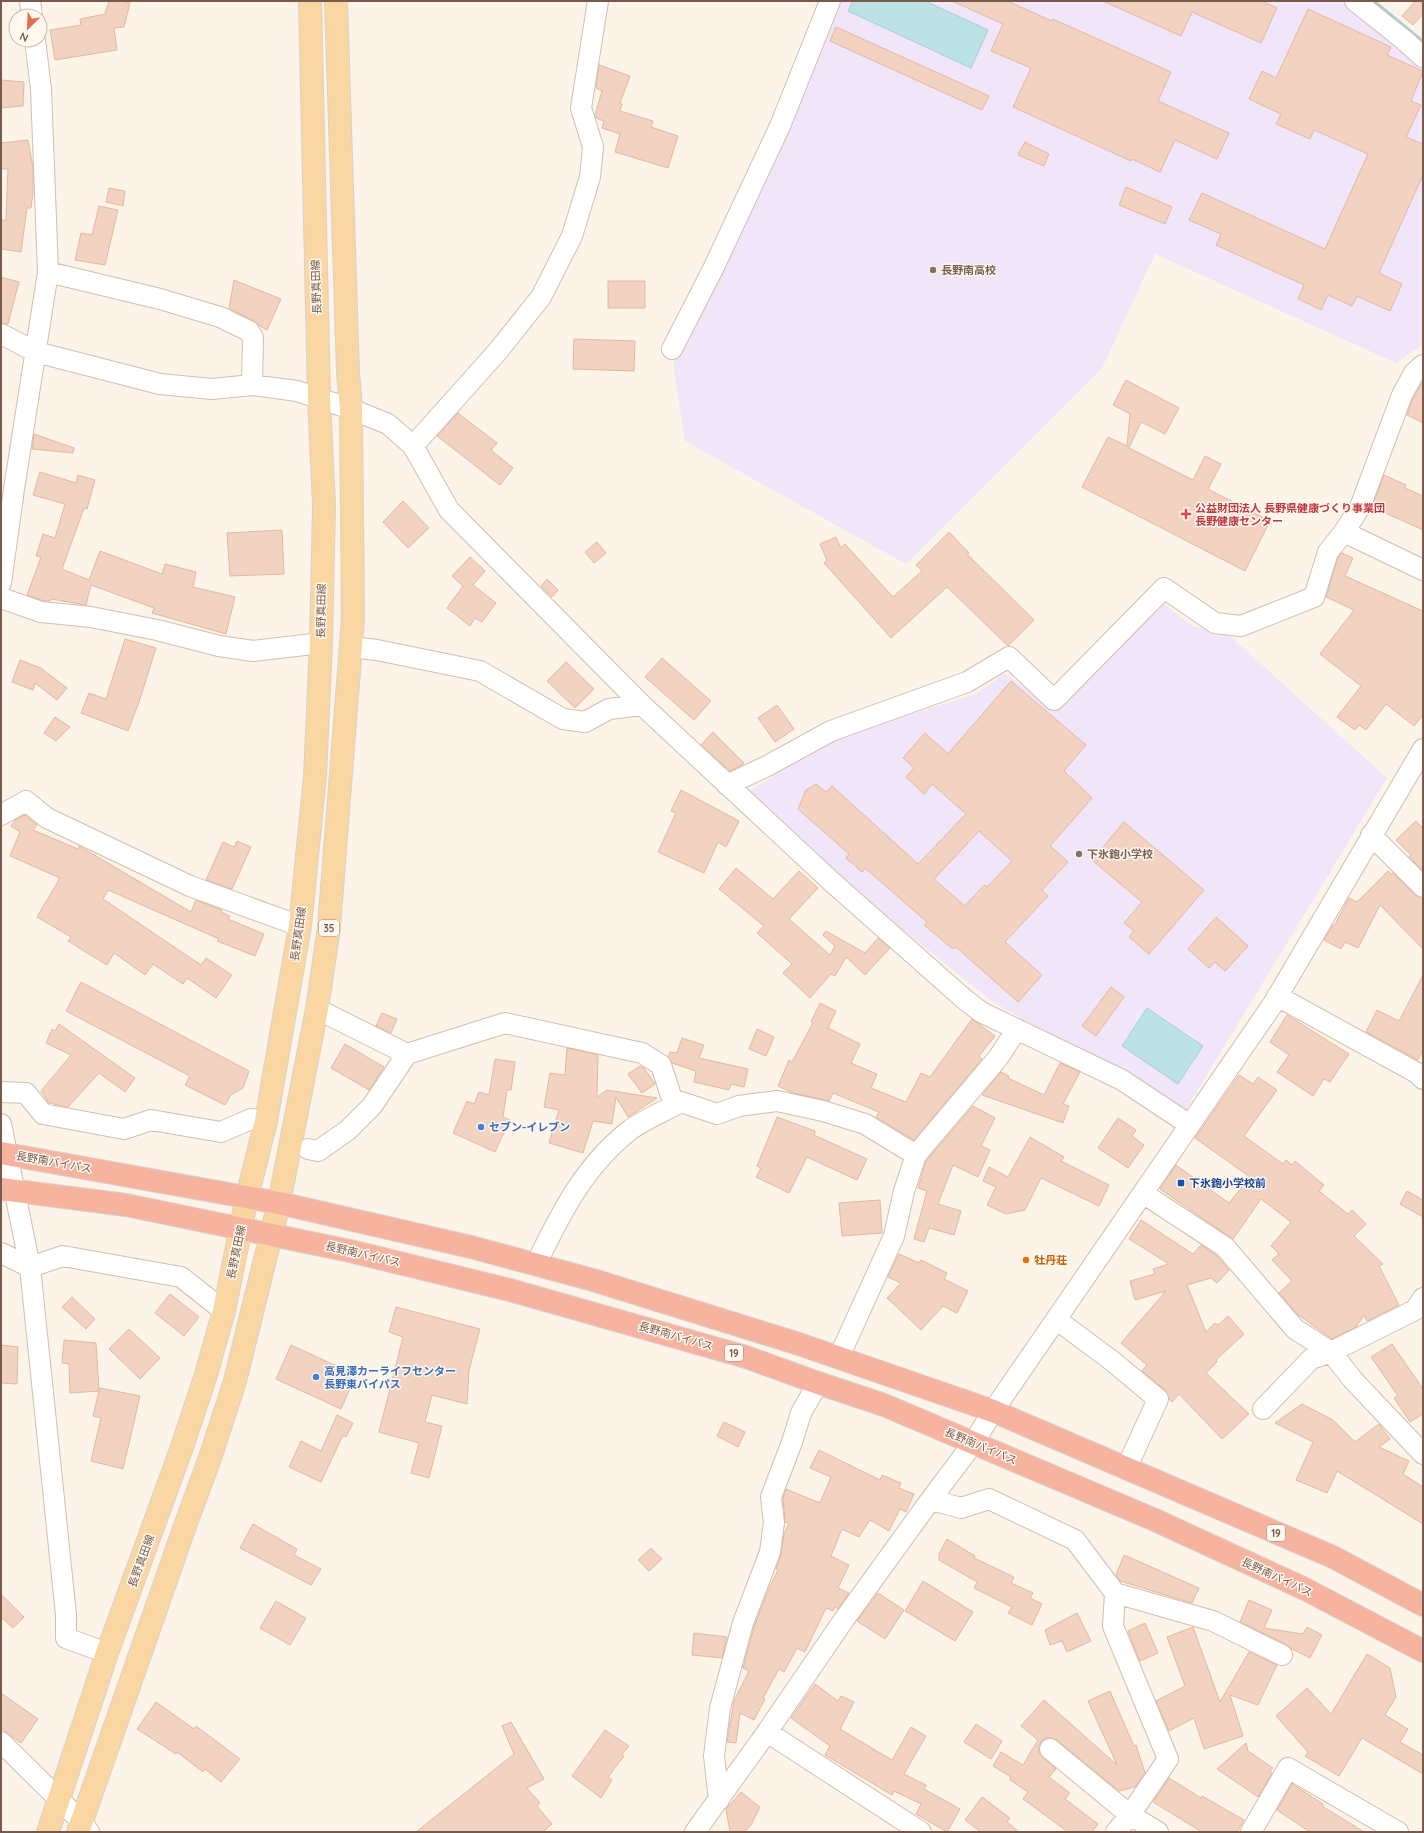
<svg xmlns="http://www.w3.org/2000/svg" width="1424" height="1833" font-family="Quicksand,'Noto Sans JP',sans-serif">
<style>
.education{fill:#f1e5f9}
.water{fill:#bce2e6;stroke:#a2d1d8}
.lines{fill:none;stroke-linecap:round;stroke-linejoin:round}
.stream{stroke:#a2d1d8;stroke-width:5.5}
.building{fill:#f2d2c0;stroke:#e4b8a0;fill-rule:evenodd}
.minor-casing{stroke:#d1beb0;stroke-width:22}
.major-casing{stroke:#d9d1cd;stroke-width:24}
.highway-casing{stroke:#d9d1cd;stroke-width:24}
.minor{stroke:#fff;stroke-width:20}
.major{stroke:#fad6a2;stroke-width:22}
.highway{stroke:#f6b4a0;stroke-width:22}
.education-dot{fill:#8d6e63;stroke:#fff8ef;stroke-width:1.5}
.health-dot{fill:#e0444e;stroke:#fff8ef;stroke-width:1.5}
.shop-dot{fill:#3f7fe0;stroke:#fff8ef;stroke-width:1.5}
.transit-dot{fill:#1a4fb4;stroke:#fff8ef;stroke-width:1.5}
.food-dot{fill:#e8710a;stroke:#fff8ef;stroke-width:1.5}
.labels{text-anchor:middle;stroke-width:3;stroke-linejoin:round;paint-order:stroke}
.shield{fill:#fff8ef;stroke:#a0897d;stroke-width:1}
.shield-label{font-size:10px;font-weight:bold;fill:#775a4c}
.education-label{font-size:11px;font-weight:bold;fill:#785e54;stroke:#fff8ef;text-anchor:start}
.street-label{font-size:11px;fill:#775a4c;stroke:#fff8ef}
.health-label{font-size:11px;font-weight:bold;fill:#be3a42;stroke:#fff8ef;text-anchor:start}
.shop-label{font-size:11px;font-weight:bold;fill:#366cbe;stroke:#fff8ef;text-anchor:start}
.transit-label{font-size:11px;font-weight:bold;fill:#164399;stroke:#fff8ef;text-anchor:start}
.food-label{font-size:11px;font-weight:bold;fill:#c56008;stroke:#fff8ef;text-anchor:start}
</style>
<rect width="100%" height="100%" fill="#fcf4e8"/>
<path class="education" d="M838,1h503l25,14 57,48v281l-27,19 -241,-109 -53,114 -196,196 -221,-123 -12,-77 72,-145z
M1164,604l28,22 39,11 156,141 -202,333 -192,-109 -106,-85 -139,-125 88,-55 140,-43 29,-21 50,38z"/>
<path class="water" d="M853,1h72l63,29 -17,38 -123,-57z
M1147,1008l56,38 -25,38 -56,-38z"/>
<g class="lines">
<path class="stream" d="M1372,1l51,42"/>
</g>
<path class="building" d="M109,1h13l8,2 -6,24 -10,1 3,22 -62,10 -5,-30 31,-5 -1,-6 25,-5z
M952,1h55l45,20 1,-2 118,53 -13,29 71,32 -12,26 -42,-19 -15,32 -28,-13 -1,2 -118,-54 18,-39 -40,-17 12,-27z
M1103,1h158l16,7 -16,35 -69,-31 -11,24z
M1415,1h8v13l-10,11 -11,-9z
M1308,9l83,38 -4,8 36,16 -12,30 10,4 -15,32 17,7v31l-44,98 23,11 -12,27 -33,-15 -5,10 -24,-11 -7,15 -23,-11 6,-14 -88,-40 5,-11 -32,-14 13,-27 123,56 43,-95 -54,-24 -4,9 -34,-15 5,-10 -32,-15 13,-28 14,7z
M836,27l153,69 -7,14 -152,-69z
M599,65l31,11 -10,27 2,1 -2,7 33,10 -2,6 27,9 -10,32 -53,-16 5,-18 -18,-6 2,-7 -8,-3 -1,-3 7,-24 -6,-3z
M1,80l23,2 -1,24 -22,2z
M28,140l5,28v24l-2,16h-4l-6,44 -20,-3v-29h5l2,-51h-7v-26z
M1025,142l24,12 -5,12 -26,-11z
M1126,187l46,20 -7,17 -46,-19z
M109,188l16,3 -2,15 -17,-4z
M99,206l19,4 -13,55 -30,-5 6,-27 11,2z
M1,277l18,5 -11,42 -7,-1z
M234,280l47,19 -14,31 -7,-4 -6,-5 -25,-13z
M608,281h37v27h-37z
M574,339l61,2 -1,30 -61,-2z
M1126,380l53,28 -14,26 -24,-12 -12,26 64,32 12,-24 16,8 -13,25 62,32 -25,50 -163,-84 26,-50 19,9 3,-32 -17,-9z
M1423,381v42l-16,-8 5,-15z
M458,413l39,30 -6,7 22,18 -13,17 -63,-49z
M34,434l40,14 -1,5 -41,-4z
M40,472l36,11 2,-8 17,5 -8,29 -3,-1 -22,61 27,11 11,-29 62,23 3,-10 31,8 -3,15 42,10 -9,37 -74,-21 2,-5 -63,-23 -5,20 -35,-6 -1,2h-6l-17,-6 14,-38 -5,-1 7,-22 12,4 10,-34 -32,-9z
M1384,475l22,10 -1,3 18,8v34l-51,-23z
M403,501l26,27 -21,20 -25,-26z
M282,530l2,44 -54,2 -3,-43z
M949,532l20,21 -2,1 67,66 -26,26 -61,-59 -56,51 -67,-75 3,-3 -7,-16 16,-7 5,11 4,-4 48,53 29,-26 -6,-6z
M597,542l9,11 -12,10 -9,-11z
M1342,553l11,5 -8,18 78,35v104l-9,11 -28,-22 -20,26 -7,-5 -4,5 -18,-13 24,-31 -41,-32 34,-44 -28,-13 12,-40z
M470,557l15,14 -12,14 23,18 -14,19 -7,-4 -5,8 -23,-18 16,-22 -11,-10z
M547,579l11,11 -6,7 -11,-11z
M125,639l31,9 -17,54 -11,29 -47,-18 8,-20 17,6z
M662,658l49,43 -17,19 -49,-43z
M20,660l21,8 26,20 -10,12 -22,-17 -2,7 -21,-8z
M566,662l28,27 -19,19 -28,-27z
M1011,681l75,64 -22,26 28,27 -42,48 18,16 -26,28 6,6 -43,46 37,33 -24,27 -62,-55 -3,2 -29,-24 3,-3 -62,-54 -3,4 -16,-14 3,-4 -51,-45 8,-19 10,-6 10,8 6,-6 86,78 48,-50 -34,-30 -8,10 -18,-17 8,-9 -11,-10 22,-25 23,21zM979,831l33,30 -25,26 -3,-2 -19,21 -31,-27z
M777,705l17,24 -19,13 -17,-24z
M55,717l15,10 -14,14 -12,-8z
M713,732l31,31 -2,2 -12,6 -29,-26z
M681,790l58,31 -13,26 -8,-5 -14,31 -46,-21 18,-39 -5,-2z
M25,815l12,10 -4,5 45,19 1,-3 112,66 5,-12 26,10 -1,2 9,4 -2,3 36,15 -9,22 -38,-15 2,-2 -111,-49 -5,9 98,66 5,-7 26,17 -16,23 -29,-20 -4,6 -30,-20 -8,11 -31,-22 -7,12 -39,-24 3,-4 -34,-20 23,-39 -50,-22 10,-24 -9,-6 4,-6z
M1416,821l7,7v43l-14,-14 2,-2 -15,-15z
M1124,822l80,68 -55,64 -20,-17 5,-6 -10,-8 18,-21 -50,-42z
M237,841l14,6 -19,42 -26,-9 17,-38 11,5z
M736,868l37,31 26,-28 19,17 -29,31 41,36 5,-9 -12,-11 3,-4 39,22 13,-15 12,10 -25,27 -19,-18 -11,19 -4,-2 -21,24 -27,-25 9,-9 -35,-31 7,-7 -45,-37z
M1388,871l3,3 2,-1 22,22 8,3v51l-43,-44 -22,43 -13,-6 -4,7 -17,-9 9,-15 1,1 15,-28 8,4z
M1216,917l32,29 -23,25 -10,-9 -6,6 -21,-19z
M1423,975v75l-5,10 -52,-28 11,-22 22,11z
M81,982l168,89 -6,17 -12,7 -6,10 -40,-20 5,-9 -124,-65z
M1111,987l13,10 -28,39 -14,-10z
M820,1003l16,8 -8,17 32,16 -9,19 26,11 -6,14 35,14 15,-29 9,4 42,-58 23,17 -16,20 3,3 -68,81 -38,-23 3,-5 -46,-19 -4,8 -36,-8 -15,-7 11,-26 3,2 21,-39 -2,-1z
M382,1013l15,6 -6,14 -15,-7z
M1287,1015l62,39 -19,28 -6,-3 -11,17 -36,-24 12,-17 -19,-13z
M59,1024l76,54 -10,14 -26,-19 -31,34 -19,-4 -8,-12 30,-36 -25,-12 6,-14 3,2z
M757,1029l17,8 -8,19 -17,-7z
M682,1038l22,7 -5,13 49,11 -4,18 -13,-3 -2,6 -35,-8 2,-11 -24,-8 -4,-6 2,-5 7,1z
M345,1044l39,23 -15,23 -38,-22z
M567,1048l31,7 -1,42 10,-7 50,8 -29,19 -12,-20 -4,27 -19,-3 -10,32 -34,-10 10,-33 -15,-3 6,-34 15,2z
M495,1059l20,3 -4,28h-4l-4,27 7,3 -15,32 -42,-19 14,-32 7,3 5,-12 10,3z
M1060,1063l20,9 -17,32 6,2 -6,17 -81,-28 19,-23 8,4 -1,2 36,17z
M640,1066l4,2 11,16 -13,9 -14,-19z
M1239,1075l14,9 5,-7 19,13 -33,46 39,28 3,-4 6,5 3,-4 29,24 -5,6 29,23 4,-4 14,14 -12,12 29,28 -4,2 20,39 -32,16 -3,-6 -8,12 -24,12 -35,-25 -18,-21 13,-12 -20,-21 7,-6 -8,-8 20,-24 -30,-23 -28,40 -73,-50 16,-24 53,38 21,-26 -55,-39z
M973,1106l22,12 -14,28 9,4 -12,27 -25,-12 -15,39 23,7 -7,24 -25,-7 -5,14 -10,-3 13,-48 -9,-3 8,-27z
M777,1117l38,14 -1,4 53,24 -10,21 -50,-23 -18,36 -33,-16 5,-9 -4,-2z
M1118,1118l18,12 -4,6 12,9 -16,23 -30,-20z
M1030,1137l34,20 -3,4 48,24 -10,21 -58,-28 -16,32 -19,4 -19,-9 9,-18 -13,-6 6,-14 19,10z
M1407,1191l16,9v17l-23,-13z
M880,1200l2,33 -40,3 -3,-33z
M1141,1220l52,34 8,-9 16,11 12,14 -12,13 -6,-5 -24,7 19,47 9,-9 3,2 10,-9 16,18 -28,26 1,2 -11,11 43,41 -27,25 -43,-45 -7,8 -3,-3 -4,-9 -23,-19 5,-6 -26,-22 45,-52 -31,9 -5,-19 25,-7 -2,-5 16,-5 -40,-25z
M899,1254l20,9 2,-3 26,13 -3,6 24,12 -11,22 -14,-7 -22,24 -34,-32 14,-15 -13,-6z
M170,1294l29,23 -15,19 -29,-23z
M72,1297l23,22 -9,10 -24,-22z
M396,1307l84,22 -11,41 -2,34 -35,-9 -7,27 17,4 -13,52 -18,-5 8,-30 -40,-11 24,-95 -14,-5z
M129,1329l31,29 -20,21 -31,-30z
M64,1340l32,3 3,47 1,-2 40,8 -17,73 -32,-8 10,-43 -8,-2 6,-25 -29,2 -1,-29 -7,-1z
M1392,1344l31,45v25l-13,8 -16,-24 4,-2 -27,-39z
M1,1345l17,2 -1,37 -16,-1z
M291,1345l65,30 -15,34 -65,-30z
M1302,1404l31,16 22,22 24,-18 11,15 -11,8 30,14 -6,13 20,13v37l-86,-53 -10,22 -31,-13 17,-38 -38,-19z
M337,1415l16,8 -7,14 -3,-2 -22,47 -32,-15 12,-26 20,10z
M724,1422l21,10 -7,15 -21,-11z
M819,1450l61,30 2,-5 19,8 -2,5 15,6 -8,18 -6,-3 -11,22 -19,-11 -11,17 -17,-8 -11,27 18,9 -11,23 11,5 -11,16 -3,-2 -2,4 -7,-3 -21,44 -8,-4 -13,24 -5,-3 -16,29 2,1 -11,21 -14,-7 -4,30 -9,-1 7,-41 15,-30 -6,-3 11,-41 15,-39 9,-18 -2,-1 5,-15 3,-20 5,-11 -4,-1 -2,-24 3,-9 34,14 11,-26 -21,-9z
M253,1524l44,25 -3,6 27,14 -10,16 -71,-37z
M947,1539l28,17 -1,2 40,19 -3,6 22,10 -3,5 12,6 -10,21 -24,-12 4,-6 -38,-19 3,-6 -38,-22v-6z
M651,1548l11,11 -13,12 -11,-11z
M1124,1555l75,33 -7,15 -72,-22 -4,-6z
M923,1581l50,31 -18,29 -50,-30z
M878,1593l26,17 -19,29 -28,-18z
M1,1594l23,23 -11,11 -12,-11z
M1249,1600l23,10 -8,18 39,6 4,-7 15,8 -12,23 -18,-9 -5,-4 -47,-23z
M276,1601l30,17 -16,27 -30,-17z
M1077,1613l14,28 -24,11 -5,-11 -12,4 -5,-15z
M1145,1623l13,30 -18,8 -12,-30z
M1193,1627l27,75 29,-50 28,13 -19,40 -28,-10 13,41 -39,13 -10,-31 -25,13 -13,-30 29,-15 -18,-49z
M694,1633l33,4 -5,21 -30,-3z
M1367,1654l23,14 6,29 -11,18 23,14 -8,13 23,13v19l-61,-36 -23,38 -34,-20 3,-4 -32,-36 31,-28 24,26z
M815,1684l23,17 3,-5 13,6 -14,27 52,31 19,-33 15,9 -22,38 22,11 -2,4 36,20 -13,23 -31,-18 5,-10 -27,-13 -2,4 -67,-40 5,-9 -39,-28z
M1110,1691l24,55 2,-1 9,28 -10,14 -16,4 -62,-51 -5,-2h-6l-5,3 -2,6v6l17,16 -7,8 21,16 -5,6 33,25 -6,8h-24l-45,-33 5,-7 -18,-12 1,-3 -18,-11 8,-14 22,13 15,-25 -17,-14 23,-26 73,65 -29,-64z
M1,1693l37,26 -17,24 -20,-15z
M156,1702l38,27 2,-3 44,33 -19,23 -16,-13 -2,3 -26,-20 -1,2 -39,-25z
M511,1722l33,57 -17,9 13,15 -3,3 15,18 -9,8h-127l98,-78 -12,-28z
M976,1724l26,17 -11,18 -27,-17z
M605,1730l24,16 -7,8 2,2 -16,21 4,3 -11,18 -29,-22z
M1246,1743l2,8 25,17 -3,3 2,2 -14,24 -41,-28z
M1169,1778l32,20 1,-2 42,24 -7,12h-35l-49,-30z
M1292,1784l31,20 -1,2 42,26h-54l-33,-22z
M741,1792l19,15 -9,18 -7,7h-14l-4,-23z
M982,1797l28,21 -3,4 12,10h-38l-16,-12z"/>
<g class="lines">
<defs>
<path id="minor" d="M30,1l2,15
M1355,1l49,39 19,17
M48,272l112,27 60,18 29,14 4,7 -1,47
M1,334l35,18 124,32 52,5 40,-4 45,6 54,18 37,15 25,22 36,64 193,195 190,177 131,116 18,14 141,68 68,45
M672,349l41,-80 67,-143 50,-125
M413,446l85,-95 43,-54 31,-61 18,-59 3,-30 -12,-39 17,-107
M1344,532l16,-25 42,-112 12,-22 9,-8
M1,583l13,-94 34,-217 -7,-183 -6,-49
M1,598l40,14 50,5 66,13 62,16 34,5 68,-8
M351,647l26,3 103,21 83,48 22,3 24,-13 33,-4
M727,785l40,-19 64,-35 136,-49 42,-25 45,43 110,-112 51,35 26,3 73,-29 14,-45 16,-20 79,38
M1,815l25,-14 21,17 143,68 110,40
M1371,835l52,52
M1277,996l140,77 6,6
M317,1009l90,45
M1,1092l25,1 17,21 81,15 27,-9 70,12 30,-13 15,2
M1,1124l29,143 36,348v23l41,15
M308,1149l10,2 30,-21 24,-24 35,-52 98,-31 137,30 19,12 11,34 45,15 22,-8 38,-5 46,10 42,13 51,31
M1144,1194l81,53 70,82 36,23 84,-42 8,-12
M1,1253l29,14 33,-11 118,21 43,34
M536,1264c25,-51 48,-98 94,-134 15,-11 35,-19 51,-28
M1057,1320l54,40 47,39 -32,70
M839,1357l55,-121 10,-45 12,-36 82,-97 19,-29
M1263,1409l48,-50 20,-7 22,28 70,74
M929,1502h10l22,6 28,-9 86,41 40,53 98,28 69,34
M1115,1593l-2,33 55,133 -38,56 -14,17
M767,1732l154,100
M1,1742l80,79 8,11
M1050,1749l80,66 28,17
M719,1800l-5,-44 6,-48 23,-85 27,-71 4,-29 -3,-26 21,-55 9,-29 17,-30
M695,1832l72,-100 76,-111 86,-119 45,-60 19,-31 280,-407 150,-255
M1251,1832l37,-64 110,64"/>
<path id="major" d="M48,1832l59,-179 74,-203 24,-72 19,-67 23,-114 19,-76 34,-195 15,-149 6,-134 3,-137 -5,-108 -9,-397
M78,1832l107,-306 25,-68 25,-77 44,-178 38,-194 12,-82 24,-308 -2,-210 -3,-37 -12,-371"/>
<path id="highway" d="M1,1153l278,50 192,44 122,33 203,63 197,68 340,146 90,48
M1,1189l125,16 224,46 160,39 236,67 72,26 66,22 271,115 150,69 118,62"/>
</defs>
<use href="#minor" class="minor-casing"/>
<use href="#major" class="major-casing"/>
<use href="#highway" class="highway-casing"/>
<use href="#minor" class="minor"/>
<use href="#major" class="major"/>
<use href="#highway" class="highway"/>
</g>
<g class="education-dot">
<circle cx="933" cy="270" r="4"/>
<circle cx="1079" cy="854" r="4"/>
</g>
<path class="health-dot" d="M1184 508h4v4h4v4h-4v4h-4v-4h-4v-4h4z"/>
<g class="shop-dot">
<circle cx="481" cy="1127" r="4"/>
<circle cx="316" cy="1377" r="4"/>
</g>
<rect class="transit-dot" x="1177" y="1179" width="8" height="8" rx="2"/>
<circle class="food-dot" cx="1026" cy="1260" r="4"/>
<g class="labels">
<g class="shield">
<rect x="319" y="920" width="20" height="16" rx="3"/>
<rect x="725" y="1345" width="18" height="16" rx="3"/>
<rect x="1267" y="1525" width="18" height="16" rx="3"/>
</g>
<g class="shield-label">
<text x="329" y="932">35</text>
<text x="734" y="1357">19</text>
<text x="1276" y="1537">19</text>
</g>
<g class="education-label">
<text x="941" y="274">長野南高校</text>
<text x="1087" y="858">下氷鉋小学校</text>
</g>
<g class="street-label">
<text transform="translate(316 287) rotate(-92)" y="4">長野真田線</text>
<text transform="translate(321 611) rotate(-89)" y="4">長野真田線</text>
<text transform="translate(298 934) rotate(-82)" y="4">長野真田線</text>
<text transform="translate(54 1162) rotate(10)" y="4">長野南バイパス</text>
<text transform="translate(236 1252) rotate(-78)" y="4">長野真田線</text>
<text transform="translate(363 1254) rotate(13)" y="4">長野南バイパス</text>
<text transform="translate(676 1336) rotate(16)" y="4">長野南バイパス</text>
<text transform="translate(981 1446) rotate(23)" y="4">長野南バイパス</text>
<text transform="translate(141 1561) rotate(-70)" y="4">長野真田線</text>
<text transform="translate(1277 1577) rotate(25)" y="4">長野南バイパス</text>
</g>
<g class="health-label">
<text x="1195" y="512">公益財団法人 長野県健康づくり事業団<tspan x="1195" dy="13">長野健康センター</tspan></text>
</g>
<g class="shop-label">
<text x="489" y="1131">セブン-イレブン</text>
<text x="324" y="1375">高見澤カーライフセンター<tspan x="324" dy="13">長野東バイパス</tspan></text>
</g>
<g class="transit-label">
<text x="1189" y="1187">下氷鉋小学校前</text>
</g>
<g class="food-label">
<text x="1034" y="1264">牡丹荘</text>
</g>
</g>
<rect width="1424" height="1833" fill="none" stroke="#775a4c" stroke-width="4"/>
<g transform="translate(28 28) rotate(204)"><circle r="19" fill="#fff8ef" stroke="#c9b9ae"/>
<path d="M0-3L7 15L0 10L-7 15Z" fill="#e56c4f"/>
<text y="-6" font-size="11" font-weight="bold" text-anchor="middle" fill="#775a4c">N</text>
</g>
</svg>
